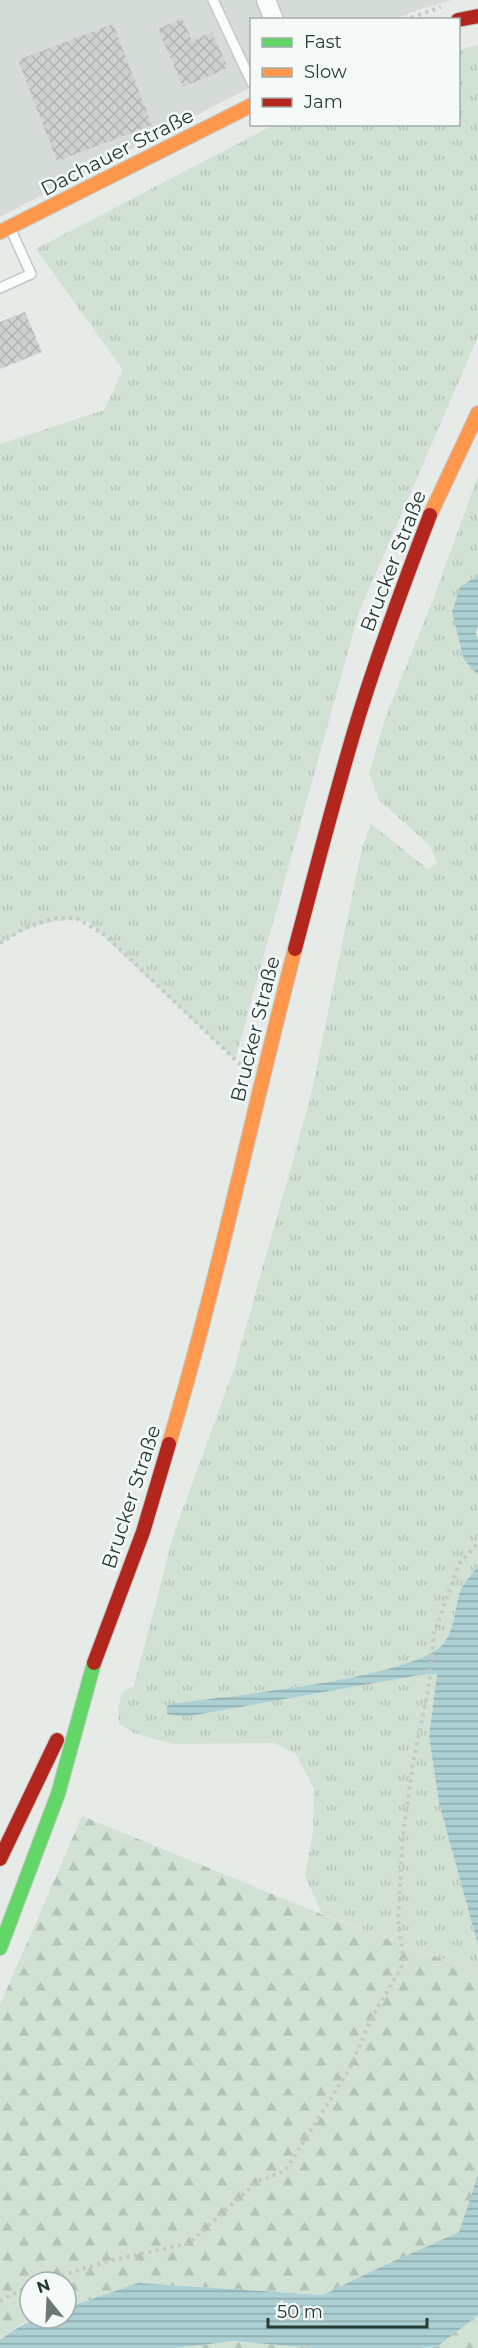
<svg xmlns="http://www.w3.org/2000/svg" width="478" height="2348" font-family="Montserrat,sans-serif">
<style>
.built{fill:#d5dcd8}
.grass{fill:url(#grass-tufts)}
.forest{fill:url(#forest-firs)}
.water{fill:url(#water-rules)}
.building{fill:url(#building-cross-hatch)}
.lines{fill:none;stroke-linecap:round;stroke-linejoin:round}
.lane-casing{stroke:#c3c8c5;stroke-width:12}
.street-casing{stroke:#c3c8c5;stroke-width:21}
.fast-casing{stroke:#c3c9c6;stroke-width:16}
.slow-casing{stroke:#c3c9c6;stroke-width:16}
.jam-casing{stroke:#c3c9c6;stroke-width:16}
.path{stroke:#c3cac6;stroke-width:4;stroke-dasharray:3 4.5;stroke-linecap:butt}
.lane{stroke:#fbfcfc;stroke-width:9}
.street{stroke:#fbfcfc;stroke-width:18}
.fast{stroke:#63d668;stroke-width:14}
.slow{stroke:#ff974d;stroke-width:14}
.jam{stroke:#b3261e;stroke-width:14}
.labels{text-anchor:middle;stroke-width:5;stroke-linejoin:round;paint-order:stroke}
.street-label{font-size:20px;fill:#263c35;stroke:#f5f9f7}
</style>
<defs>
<pattern id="grass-tufts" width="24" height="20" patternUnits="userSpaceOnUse" patternTransform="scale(1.5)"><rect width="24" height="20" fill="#d1e2d5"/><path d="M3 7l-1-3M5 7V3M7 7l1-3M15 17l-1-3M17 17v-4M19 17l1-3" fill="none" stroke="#b3c3b7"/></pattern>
<pattern id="forest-firs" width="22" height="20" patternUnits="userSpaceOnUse" patternTransform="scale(1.5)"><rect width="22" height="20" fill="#d1e2d5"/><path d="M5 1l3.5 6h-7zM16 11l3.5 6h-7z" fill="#b3c3b7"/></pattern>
<pattern id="water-rules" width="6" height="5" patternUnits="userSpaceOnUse" patternTransform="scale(1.5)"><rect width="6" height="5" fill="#acd0d3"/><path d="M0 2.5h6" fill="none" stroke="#8caaac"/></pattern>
<pattern id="building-cross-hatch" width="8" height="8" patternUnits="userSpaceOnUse" patternTransform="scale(1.5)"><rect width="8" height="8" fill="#cdd2d0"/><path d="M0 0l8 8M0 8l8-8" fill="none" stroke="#b0b5b3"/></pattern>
</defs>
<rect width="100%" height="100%" fill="#e6ebe8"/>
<path class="built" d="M0,0h452l-31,9 -26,10 -143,1 -1,67 -251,130z"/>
<path class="grass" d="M478,45v292l-119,275 -124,448 -148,-139c-36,-3 -55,4 -87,22v-499l104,-34 19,-40 -87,-121 237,-124 185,-1 1,-74z
M478,476v99l-18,12 4,73 14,15v891c-6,8 -15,17 -18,26 -7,16 -5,38 -17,52 -29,34 -215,52 -266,59l-10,10 17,4 236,-42 17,-1 -8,62 10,67 39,142v27l-156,-58 -17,-39 8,-43 1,-43 -18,-35 -22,-11 -101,1 -39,-11 -15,-9 -1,-15 4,-17 12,-6 39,-150 62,-170 75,-267 52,-251 9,-24 57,45 9,-5 -7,-18 -51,-46 -10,-26 16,-56 47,-116z"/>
<path class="forest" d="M82,1816l244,100 152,56v203l-18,57 -88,39 -49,24 -185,-12 -72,25v-26h-36v36h8l-17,6 -21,16v-335z
M478,2313v35h-56l16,-2 39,-30z
M235,2341l77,7h-138z"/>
<path class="water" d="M478,575v50l-2,9 2,5v36l-14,-15 -12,-48 8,-25z
M478,1566v379l-39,-142 -10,-67 8,-62 -17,1 -236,42 -17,-3v-8l10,-3c51,-7 237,-25 266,-59 12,-14 11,-36 17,-52 3,-9 12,-18 18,-26z
M478,2175v138l-1,3 -39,30 -16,2h-110l-77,-7 -61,7h-174v-8c27,-20 33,-22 66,-22v-10l72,-25 185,12 49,-24 87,-39z"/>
<path class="building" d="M182,18l10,23 20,-9 16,36 -45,19 -25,-58z
M113,24l39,101 -95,36 -39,-101z
M25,312l17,40 -42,17v-47z"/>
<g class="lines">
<defs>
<path id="lane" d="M213,0l39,83
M0,288l31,-14 -20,-44"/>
<path id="street" d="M266,0l8,20"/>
<path id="fast" d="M0,1948l58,-154 36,-131"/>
<path id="slow" d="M0,232l252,-127
M430,515l48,-102
M169,1444c49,-164 83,-330 126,-495"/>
<path id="jam" d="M458,20l20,-4
M295,949c21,-79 41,-159 65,-237 21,-67 45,-132 70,-197
M94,1663l49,-131 26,-88
M0,1859l57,-119"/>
</defs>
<use href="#lane" class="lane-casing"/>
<use href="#street" class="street-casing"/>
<use href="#fast" class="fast-casing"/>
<use href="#slow" class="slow-casing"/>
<use href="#jam" class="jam-casing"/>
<path class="path" d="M404,20l37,-13
M0,943l25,-15 29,-10h22l29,17 137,131
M40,2282l69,-21 80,-18 69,-62 27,-10 65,-103 22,-51 32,-54 -6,-43 5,-86 10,-71 16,-78 5,-52 25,-69 19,-21
M0,2301l30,-16"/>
<use href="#lane" class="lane"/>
<use href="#street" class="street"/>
<use href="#fast" class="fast"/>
<use href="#slow" class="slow"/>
<use href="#jam" class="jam"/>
</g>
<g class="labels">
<g class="street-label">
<text transform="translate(117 152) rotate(-27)" y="7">Dachauer Straße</text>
<text transform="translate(393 561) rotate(-69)" y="7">Brucker Straße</text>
<text transform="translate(255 1029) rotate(-76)" y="7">Brucker Straße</text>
<text transform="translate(131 1497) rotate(-72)" y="7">Brucker Straße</text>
</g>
</g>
<rect x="250" y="18" width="210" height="108" fill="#f5f9f7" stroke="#a2ada9" stroke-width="1.5"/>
<rect x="262" y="38" width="30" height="9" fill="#63d668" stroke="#a2ada9" stroke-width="1.5"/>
<text x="304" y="48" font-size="18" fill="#263c35">Fast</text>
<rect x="262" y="68" width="30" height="9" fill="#ff974d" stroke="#a2ada9" stroke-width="1.5"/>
<text x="304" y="78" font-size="18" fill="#263c35">Slow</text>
<rect x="262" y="98" width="30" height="9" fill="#b3261e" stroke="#a2ada9" stroke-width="1.5"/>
<text x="304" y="108" font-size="18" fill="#263c35">Jam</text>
<g transform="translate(48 2300) rotate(342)"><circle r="28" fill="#f5f9f7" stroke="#a2ada9" stroke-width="1.5"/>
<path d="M0-4.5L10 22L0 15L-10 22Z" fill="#697974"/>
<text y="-9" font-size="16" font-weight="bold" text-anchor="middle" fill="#263c35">N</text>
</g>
<path d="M268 2318v9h159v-9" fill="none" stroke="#263c35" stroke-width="3"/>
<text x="277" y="2318" font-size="18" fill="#263c35" stroke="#f5f9f7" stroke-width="4.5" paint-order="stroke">50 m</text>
</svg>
